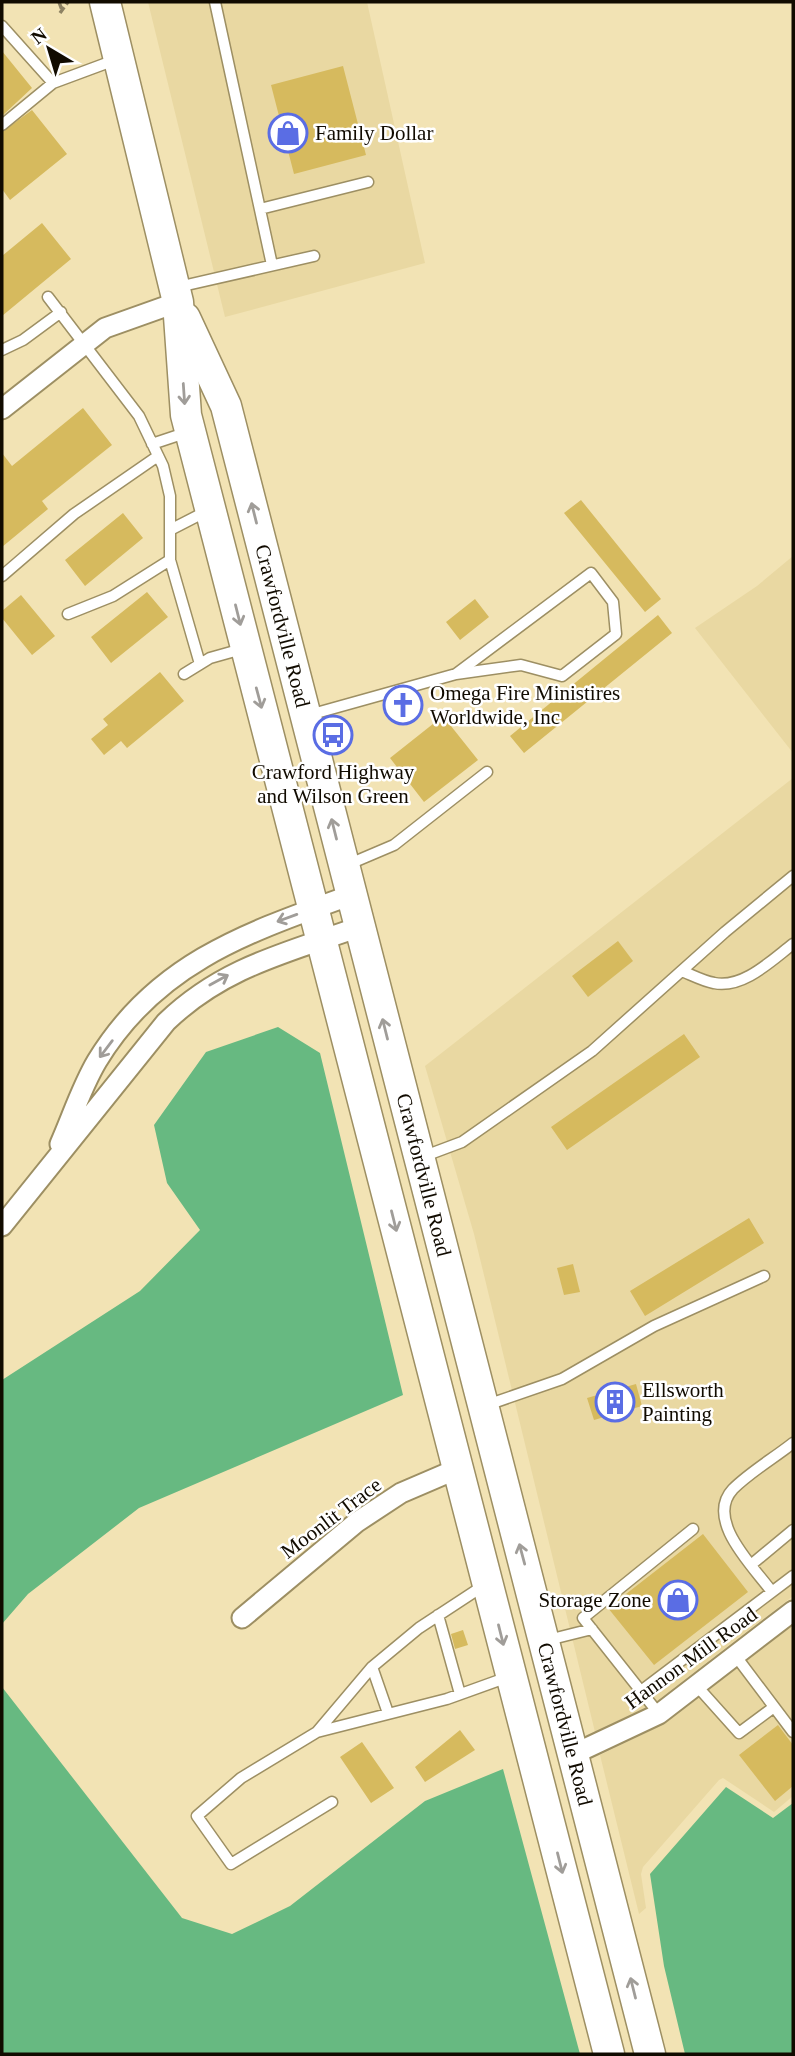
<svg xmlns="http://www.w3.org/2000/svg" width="795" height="2056" font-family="Georgia,serif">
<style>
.built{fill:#e9d8a2}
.forest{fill:#67b981}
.building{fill:#d6ba5e}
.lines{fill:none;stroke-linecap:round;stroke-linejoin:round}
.service-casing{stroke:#9d8f63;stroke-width:13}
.minor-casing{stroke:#9d8f63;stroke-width:23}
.primary-casing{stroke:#9d8f63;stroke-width:33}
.path{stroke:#8d8263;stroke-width:3.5;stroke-dasharray:7 3.5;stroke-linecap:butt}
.service{stroke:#fff;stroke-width:10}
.minor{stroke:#fff;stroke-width:19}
.primary{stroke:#fff;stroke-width:30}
.oneway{stroke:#a09d99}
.labels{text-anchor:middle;stroke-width:5;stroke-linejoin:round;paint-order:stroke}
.poi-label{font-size:21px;fill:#110b00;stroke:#fff;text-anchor:start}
.street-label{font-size:21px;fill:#110b00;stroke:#fff}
</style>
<rect width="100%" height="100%" fill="#f2e3b4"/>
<path class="built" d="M148,2h219l58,261 -200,54z
M793,556v197l-98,-125 62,-42z
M793,778v818l-140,108 -58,28 -121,-498 -49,-168z
M793,1625v171l-19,16 -51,-34 -4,2 -76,87 -2,7 5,34 -7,6 -39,-159 66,-32z"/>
<path class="forest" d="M278,1027l42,26 83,342 -264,113 -111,86 -26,30v-244l138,-89 60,-61 -33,-47 -13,-58 52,-73z
M2,1687l180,231 50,16 58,-28 135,-105 78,-32 77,285h-578z
M726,1787l47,31 20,-15v251h-108l-21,-88 -14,-92z"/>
<path class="building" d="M2,51l30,37 -30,28z
M343,66l23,89 -72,19 -23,-89z
M32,110l35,44 -57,46 -8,-11v-57z
M42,223l29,36 -69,57v-60z
M83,408l29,37 -70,56 6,8 -46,38v-94l10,13z
M581,500l80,99 -16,13 -81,-99z
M123,513l20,25 -58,48 -20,-26z
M147,592l21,25 -57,46 -20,-26z
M21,595l34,41 -23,19 -30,-37v-7z
M475,599l14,18 -29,23 -14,-18z
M658,615l14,18 -148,120 -14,-17z
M160,672l24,29 -57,47 -6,-7 -17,14 -13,-16 17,-14 -5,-6z
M443,716l35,44 -54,42 -34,-44z
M618,941l15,20 -45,36 -16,-21z
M684,1034l16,23 -133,93 -16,-23z
M749,1218l15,25 -119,73 -15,-25z
M573,1264l7,28 -16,3 -7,-27z
M636,1384l6,22 -48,14 -7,-22z
M703,1534l45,58 -94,73 -46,-57z
M463,1630l5,15 -13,4 -4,-15z
M778,1725l15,20v41l-18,15 -36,-46z
M460,1730l15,20 -50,32 -10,-15z
M362,1742l32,46 -23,15 -31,-46z"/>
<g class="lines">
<defs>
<path id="service" d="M215,2l57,263
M2,26l51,57
M2,125l51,-42 62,-23
M260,209l108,-27
M178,287l136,-31
M48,297l91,119 24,50 7,30v64l30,104
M2,350l21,-10 38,-28
M152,444l36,-12
M170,530l37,-19
M2,576l72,-62 84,-58
M68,614l45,-18 57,-36
M184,674l26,-16 32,-9
M309,715l147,-41 135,-101 22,29 3,32 -54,42 -41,-11 -65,9
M347,865l47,-20 93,-73
M682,971c10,4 21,10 32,12 29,6 58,-23 79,-39
M422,1157l40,-15 130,-91 133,-119 68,-56
M487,1405l75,-26 92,-53 110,-50
M752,1564l41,-34
M772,1592c-18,-25 -68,-72 -39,-103 17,-17 41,-31 60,-46
M438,1615l22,79
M548,1640l44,-11
M735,1655l58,77
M372,1667l16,46
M696,1685l43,48 35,-26
M641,1691l152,-115
M659,1714l-76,-96 110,-89
M317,1732l55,-65 47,-39 64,-42
M332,1802l-101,62 -34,-48 44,-38 76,-46 130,-33 61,-22"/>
<path id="minor" d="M2,409l103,-81 73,-26
M60,1144c12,-27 22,-58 37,-83 60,-99 152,-129 254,-166
M2,1226l164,-204c57,-55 120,-69 193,-95
M242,1618l115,-96 44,-29 56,-24
M574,1754l85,-40 134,-103"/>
<g id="primary">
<path d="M105,2l73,300 8,113 423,1639"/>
<path id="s1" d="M185,318l41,88 424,1648"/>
</g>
</defs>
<use href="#service" class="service-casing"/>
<use href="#minor" class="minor-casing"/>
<use href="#primary" class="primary-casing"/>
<path class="path" d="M59,2l3,8
M60,13l8,-11"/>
<use href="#service" class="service"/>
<use href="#minor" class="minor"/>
<use href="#primary" class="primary"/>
</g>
<defs><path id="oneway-shaft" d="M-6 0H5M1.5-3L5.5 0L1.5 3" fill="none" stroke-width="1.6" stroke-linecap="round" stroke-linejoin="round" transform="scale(1.75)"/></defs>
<g class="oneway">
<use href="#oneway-shaft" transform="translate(184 394) rotate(86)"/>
<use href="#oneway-shaft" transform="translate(254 513) rotate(-104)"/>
<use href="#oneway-shaft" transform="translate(238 615) rotate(76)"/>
<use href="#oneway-shaft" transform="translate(259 698) rotate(75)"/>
<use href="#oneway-shaft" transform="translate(334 829) rotate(-104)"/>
<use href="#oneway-shaft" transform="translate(287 918) rotate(160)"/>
<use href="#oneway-shaft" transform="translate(219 980) rotate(-29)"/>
<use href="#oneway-shaft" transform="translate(385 1029) rotate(-104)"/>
<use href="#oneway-shaft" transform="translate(106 1049) rotate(127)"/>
<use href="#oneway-shaft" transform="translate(394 1221) rotate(76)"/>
<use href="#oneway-shaft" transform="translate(522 1554) rotate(-105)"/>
<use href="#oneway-shaft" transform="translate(501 1635) rotate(76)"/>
<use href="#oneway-shaft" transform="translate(560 1863) rotate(76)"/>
<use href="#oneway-shaft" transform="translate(633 1988) rotate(-104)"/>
</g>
<defs>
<symbol id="shop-ring" viewBox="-11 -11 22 22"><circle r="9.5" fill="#fff" stroke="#5a6de4" stroke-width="1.5"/><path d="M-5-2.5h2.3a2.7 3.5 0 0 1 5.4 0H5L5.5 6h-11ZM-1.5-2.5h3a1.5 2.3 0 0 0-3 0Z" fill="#5a6de4"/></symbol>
<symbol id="church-ring" viewBox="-11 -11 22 22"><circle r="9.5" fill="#fff" stroke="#5a6de4" stroke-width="1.5"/><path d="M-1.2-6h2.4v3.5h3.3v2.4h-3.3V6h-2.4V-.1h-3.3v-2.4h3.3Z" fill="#5a6de4"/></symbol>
<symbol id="bus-ring" viewBox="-11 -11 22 22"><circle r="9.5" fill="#fff" stroke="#5a6de4" stroke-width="1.5"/><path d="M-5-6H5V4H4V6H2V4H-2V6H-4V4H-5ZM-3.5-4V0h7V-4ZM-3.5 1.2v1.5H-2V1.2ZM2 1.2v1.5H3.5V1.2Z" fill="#5a6de4"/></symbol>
<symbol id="building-ring" viewBox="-11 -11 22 22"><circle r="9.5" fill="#fff" stroke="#5a6de4" stroke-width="1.5"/><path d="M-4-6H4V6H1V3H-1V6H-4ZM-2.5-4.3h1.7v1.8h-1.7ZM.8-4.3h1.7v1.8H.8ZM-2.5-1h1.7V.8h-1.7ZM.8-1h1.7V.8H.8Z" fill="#5a6de4"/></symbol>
</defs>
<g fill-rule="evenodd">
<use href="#shop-ring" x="266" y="111" width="44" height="44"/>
<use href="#church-ring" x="381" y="683" width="44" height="44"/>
<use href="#bus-ring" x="311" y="713" width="44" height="44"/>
<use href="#building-ring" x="593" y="1380" width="44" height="44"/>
<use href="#shop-ring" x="656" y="1578" width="44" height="44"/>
</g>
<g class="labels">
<g class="poi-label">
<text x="315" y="140">Family Dollar</text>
<text x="430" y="700">Omega Fire Ministires<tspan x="430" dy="24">Worldwide, Inc</tspan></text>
<text x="333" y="779" text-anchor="middle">Crawford Highway<tspan x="333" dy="24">and Wilson Green</tspan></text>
<text x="642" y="1397">Ellsworth<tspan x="642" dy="24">Painting</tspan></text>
<text x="651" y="1607" text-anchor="end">Storage Zone</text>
</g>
<g class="street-label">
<text dy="7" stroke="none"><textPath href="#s1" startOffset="324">Crawfordville Road</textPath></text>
<text dy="7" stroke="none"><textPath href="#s1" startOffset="891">Crawfordville Road</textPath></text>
<text transform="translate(331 1518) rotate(-37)" y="7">Moonlit Trace</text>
<text transform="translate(691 1658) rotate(-36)" y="7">Hannon Mill Road</text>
<text dy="7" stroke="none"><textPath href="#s1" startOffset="1458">Crawfordville Road</textPath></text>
</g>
</g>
<rect width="795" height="2056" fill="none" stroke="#110b00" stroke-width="7"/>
<g transform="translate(49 49) rotate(322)" stroke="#ffffff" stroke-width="5" paint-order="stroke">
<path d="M0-5L12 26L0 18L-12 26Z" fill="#110b00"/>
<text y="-10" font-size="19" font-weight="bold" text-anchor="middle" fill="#110b00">N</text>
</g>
</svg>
